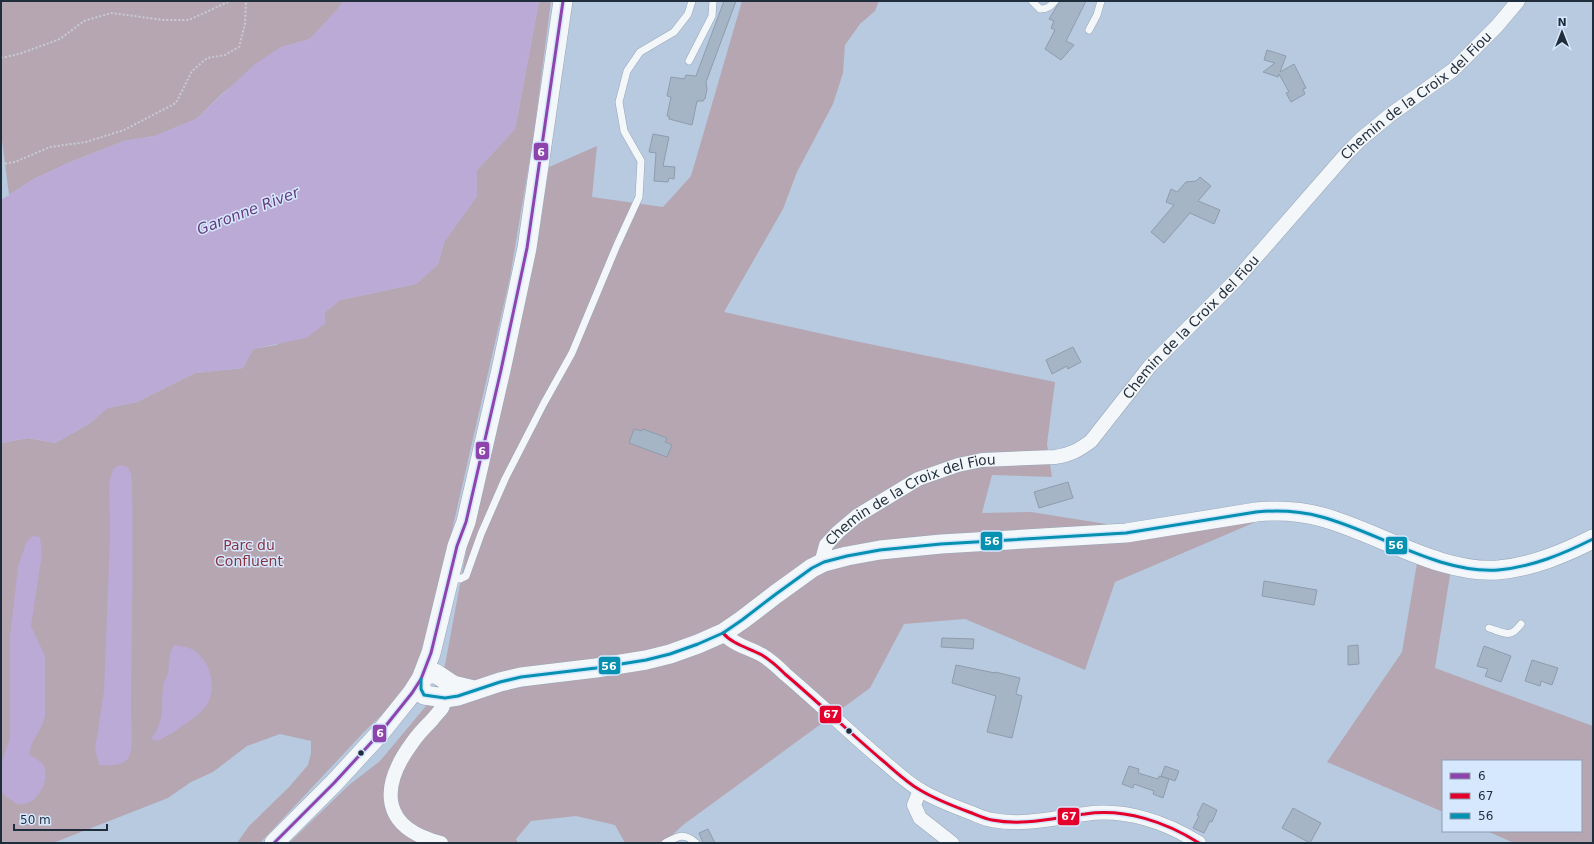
<svg xmlns="http://www.w3.org/2000/svg" width="1594" height="844" font-family="'DejaVu Sans',sans-serif">
<style>
.green{fill:#b6a6b2}
.water{fill:#bba9d6}
.building{fill:#a6b5c6;stroke:#8e9cad}
.lines{fill:none;stroke-linecap:round;stroke-linejoin:round}
.lane-casing{stroke:#98a7b8;stroke-width:8}
.street-casing{stroke:#98a7b8;stroke-width:15}
.secondary-casing{stroke:#98a7b8;stroke-width:20}
.path{stroke:#c6ccd2;stroke-width:2;stroke-dasharray:2 2;stroke-linecap:butt}
.lane{stroke:#f4f7fa;stroke-width:7}
.street{stroke:#f4f7fa;stroke-width:14}
.secondary{stroke:#f4f7fa;stroke-width:19}
.bus-1-casing{stroke:#d6e8fd;stroke-width:6}
.bus-2-casing{stroke:#d6e8fd;stroke-width:6}
.bus-3-casing{stroke:#d6e8fd;stroke-width:6}
.bus-1{stroke:#8e44ad;stroke-width:3}
.bus-2{stroke:#e4002b;stroke-width:3}
.bus-3{stroke:#0690b1;stroke-width:3}
.bus-dot{fill:#1f2d3c;stroke:#d6e8fd;stroke-width:1.5}
.labels{text-anchor:middle;stroke-width:3;stroke-linejoin:round;paint-order:stroke}
.street-label{font-size:14px;fill:#1f2d3c;stroke:#d6e8fd}
.park-label{font-size:14px;fill:#883544;stroke:#d6e8fd}
.water-label{font-size:15px;font-style:italic;fill:#653b7d;stroke:#d6e8fd}
.line-badge{stroke:#d6e8fd;stroke-width:1.5}
.badge-label{font-size:11px;text-anchor:middle;font-weight:bold;fill:#fff}
</style>
<rect width="100%" height="100%" fill="#b8cae0"/>
<path class="green" d="M1,1h342l-5,8 -28,30 -29,8 -58,46 -27,26 -41,17 -31,5 -56,22 -34,16 -25,16 -8,-63z
M539,1h12l-18,139 -23,137 -81,354 -14,40 -19,30 -31,30 -105,112h-23l12,-17 40,-39 19,-22 3,-12v-12l-31,-7 -33,12 -34,26 -22,10 -23,16 -115,45h-52v-400l27,-5 27,5 34,-19 18,-16 30,-6 58,-29 48,-5 10,-19 23,-4 49,-33 15,-12 76,-16 22,-20 6,-22 33,-46v-26l38,-41z
M742,1h137l-4,10 -15,13 -15,21 -2,28 -10,31 -36,68 -14,37 -59,103 126,28 205,42 -8,62 5,33 -60,-2 -10,38 49,-1 88,14 167,-17 -171,73 -30,88 -120,-51 -61,5 -34,64 -187,137 -19,18h-39l-10,-18 -39,-9 -45,5 -15,18 2,4h-229l60,-58 31,-24 46,-55 19,-41 23,-124 81,-374 48,-21 -5,51 71,10 28,-31z
M1418,557l34,6 -17,105 158,58v117h-79l-27,-12h94v-70h-138v51l-116,-50 75,-110z"/>
<path class="water" d="M343,1h196l-24,128 -38,41v26l-33,46 -6,22 -22,20 -76,16 -15,12v12l-19,14 -53,11 -10,19 -48,5 -58,29 -30,6 -18,16 -34,19 -27,-5 -27,5v-243l33,-21 34,-16 56,-22 31,-5 41,-17 59,-55 26,-17 29,-8 28,-30z
M120,465l8,2 3,7 1,8c1,75 0,149 -1,223 0,11 3,43 -2,52 -5,9 -21,9 -30,8l-4,-16 9,-58 6,-156 -1,-51 4,-15z
M32,536l8,1 2,17 -11,72 14,30v60c-3,14 -14,24 -16,38 4,3 9,6 13,9 11,13 -5,45 -24,41 -3,-1 -6,-4 -8,-5 -4,-3 -7,-4 -9,-9l1,-28 8,-24v-100l8,-71 8,-24z
M174,645c4,1 8,1 12,2 22,6 32,37 22,56 -4,10 -40,34 -51,38l-6,-2c15,-20 9,-30 12,-51 0,-6 4,-10 5,-15 2,-12 0,-17 6,-28z"/>
<path class="building" d="M724,1h12l-30,81 1,7 -2,10h-1l-1,2h-6l-5,24 -23,-6v-3h-2l4,-19 -4,-1 4,-19 13,2 2,-4 10,1z
M1060,1h26l-20,40 8,4 -13,15 -16,-11 10,-19 -4,-2 3,-7 -5,-2z
M1267,50l19,6 -6,16 14,-8 12,24 -3,1 2,5 -14,8 -5,-9 3,-1 -10,-18 -1,3 -15,-5 12,-9 -11,-3z
M653,134l16,3 -6,29 12,1 -1,12 -5,-1 -1,4 -14,-1 2,-28 -7,-1z
M1200,177l11,9 -13,15 22,9 -6,14 -24,-11 -26,30 -13,-11 23,-27 -8,-3 5,-13 6,3 9,-10 10,-1z
M1073,347l8,15 -13,7 -1,-3 -15,8 -6,-14z
M634,429l8,2 1,-2 24,9 -2,4 7,3 -5,12 -38,-14z
M1068,482l5,16 -34,10 -5,-16z
M1264,581l53,9 -3,15 -52,-9z
M942,638l32,1 -1,10 -32,-2z
M1358,645l1,19 -11,1v-19z
M1484,646l27,10 -10,26 -16,-6 3,-7 -11,-3z
M1532,660l26,8 -6,17 -11,-4 -1,5 -15,-5z
M956,665l39,8v-1l25,6 -4,16 6,2 -10,42 -25,-6 9,-36 -44,-13z
M1129,766l10,3 -1,4 20,6 1,-3 10,3 -6,19 -10,-4 1,-3 -20,-7 -1,4 -11,-4z
M1165,766l14,5 -4,10 -14,-5z
M1203,803l14,7 -5,12 -2,-1 -6,12 -11,-5 6,-12 -2,-1z
M1293,808l28,15 -11,20 -28,-15z
M708,829l7,14h-12l-4,-10z"/>
<g class="lines">
<defs>
<path id="lane" d="M1032,1l8,8c7,0 10,-2 15,-8
M1089,30l8,-15 4,-14
M689,61l23,-45 1,-15
M450,577l10,2 6,-3 15,-42 24,-55 39,-76 28,-50 45,-108 22,-48 2,-36 -17,-30 -5,-29 8,-31 13,-19 34,-20 14,-18 4,-13
M1489,628c16,5 21,11 32,-4
M665,843c13,-7 19,-11 31,0"/>
<g id="street">
<path id="s1" d="M824,562l-1,-6 3,-11 12,-13 19,-16 61,-37 40,-14 24,-5 73,-3c15,-2 24,-7 36,-16l59,-75 86,-86 111,-127 14,-14 29,-24 63,-45 44,-44 21,-25"/>
<path d="M723,633c9,11 26,15 39,22 8,5 16,12 23,19 33,28 64,58 97,86 12,10 24,22 38,30 15,9 33,16 49,22 8,3 16,7 23,8 32,6 61,-2 93,-6 40,-6 81,8 114,29"/>
<path d="M920,790l-6,15 6,13 32,25"/>
<path d="M441,843c-60,-15 -62,-55 -29,-100 6,-9 13,-16 20,-23 3,-4 7,-8 10,-12 3,-8 3,-9 9,-15"/>
</g>
<path id="secondary" d="M421,679v10l3,6 21,3 13,-2 42,-14 21,-5 75,-9 50,-8 24,-6 28,-10 25,-11 19,-13 34,-26 36,-26 12,-6 23,-6 33,-6 61,-6 185,-11 130,-21c22,-2 44,-1 66,5 56,15 117,57 176,53 34,-3 65,-16 95,-31
M421,679l6,-4 8,-2 18,12 21,5
M274,843l60,-60 46,-50 32,-40 9,-14 10,-26 26,-107 9,-24 35,-152 26,-122 36,-247"/>
</defs>
<use href="#lane" class="lane-casing"/>
<use href="#street" class="street-casing"/>
<use href="#secondary" class="secondary-casing"/>
<path class="path" d="M1,58l18,-4 41,-15 24,-18 27,-8 53,7h25l41,-19
M1,164l14,-2 35,-15 36,-5 38,-12 52,-27 16,-32 15,-13 18,-3 14,-8 6,-23 1,-23"/>
<use href="#lane" class="lane"/>
<use href="#street" class="street"/>
<use href="#secondary" class="secondary"/>
<defs>
<path id="bus-1" d="M274,843l60,-60 46,-50 32,-40 9,-14 10,-26 26,-107 9,-24 35,-152 26,-122 36,-247"/>
<path id="bus-2" d="M723,633c9,11 26,15 39,22 8,5 16,12 23,19 33,28 64,58 97,86 12,10 24,22 38,30 15,9 33,16 49,22 8,3 16,7 23,8 32,6 61,-2 93,-6 40,-6 81,8 114,29"/>
<path id="bus-3" d="M421,679v10l3,6 21,3 13,-2 42,-14 21,-5 75,-9 50,-8 24,-6 28,-10 25,-11 19,-13 34,-26 36,-26 12,-6 23,-6 33,-6 61,-6 185,-11 130,-21c22,-2 44,-1 66,5 56,15 117,57 176,53 34,-3 65,-16 95,-31"/>
</defs>
<use href="#bus-1" class="bus-1-casing"/>
<use href="#bus-2" class="bus-2-casing"/>
<use href="#bus-3" class="bus-3-casing"/>
<use href="#bus-1" class="bus-1"/>
<use href="#bus-2" class="bus-2"/>
<use href="#bus-3" class="bus-3"/>
</g>
<g class="bus-dot">
<circle cx="849" cy="731" r="3.5"/>
<circle cx="361" cy="753" r="3.5"/>
</g>
<g class="labels">
<g class="street-label">
<text dy="5" stroke="none"><textPath href="#s1" startOffset="787">Chemin de la Croix del Fiou</textPath></text>
<text dy="5" stroke="none"><textPath href="#s1" startOffset="463">Chemin de la Croix del Fiou</textPath></text>
<text dy="5" stroke="none"><textPath href="#s1" startOffset="116">Chemin de la Croix del Fiou</textPath></text>
</g>
<g class="park-label">
<text x="249" y="550">Parc du<tspan x="249" dy="16">Confluent</tspan></text>
</g>
<g class="water-label">
<text transform="translate(248 211) rotate(-21)" y="5">Garonne River</text>
</g>
</g>
<g class="line-badge">
<rect x="533" y="142" width="16" height="19" rx="4" fill="#8e44ad"/>
<rect x="475" y="441" width="15" height="19" rx="4" fill="#8e44ad"/>
<rect x="980" y="531" width="23" height="20" rx="4" fill="#0690b1"/>
<rect x="1385" y="536" width="23" height="19" rx="4" fill="#0690b1"/>
<rect x="598" y="656" width="23" height="19" rx="4" fill="#0690b1"/>
<rect x="819" y="705" width="23" height="19" rx="4" fill="#e4002b"/>
<rect x="372" y="724" width="15" height="19" rx="4" fill="#8e44ad"/>
<rect x="1057" y="807" width="23" height="19" rx="4" fill="#e4002b"/>
</g>
<g class="badge-label">
<text x="541" y="156">6</text>
<text x="482" y="455">6</text>
<text x="992" y="545">56</text>
<text x="1396" y="549">56</text>
<text x="609" y="670">56</text>
<text x="831" y="718">67</text>
<text x="380" y="737">6</text>
<text x="1069" y="820">67</text>
</g>
<rect width="1594" height="844" fill="none" stroke="#1f2d3c" stroke-width="4"/>
<rect x="1442" y="760" width="140" height="72" fill="#d6e8fd" stroke="#8d9db0"/>
<rect x="1450" y="773" width="20" height="6" fill="#8e44ad" stroke="#8d9db0"/>
<text x="1478" y="780" font-size="12" fill="#1f2d3c">6</text>
<rect x="1450" y="793" width="20" height="6" fill="#e4002b" stroke="#8d9db0"/>
<text x="1478" y="800" font-size="12" fill="#1f2d3c">67</text>
<rect x="1450" y="813" width="20" height="6" fill="#0690b1" stroke="#8d9db0"/>
<text x="1478" y="820" font-size="12" fill="#1f2d3c">56</text>
<g transform="translate(1562 32)" stroke="#d6e8fd" stroke-width="3" paint-order="stroke">
<path d="M0-3L7 15L0 10L-7 15Z" fill="#1f2d3c"/>
<text y="-6" font-size="11" font-weight="bold" text-anchor="middle" fill="#1f2d3c">N</text>
</g>
<path d="M14 824v6h93v-6" fill="none" stroke="#1f2d3c" stroke-width="2"/>
<text x="20" y="824" font-size="12" fill="#1f2d3c" stroke="#d6e8fd" stroke-width="3" paint-order="stroke">50 m</text>
</svg>
